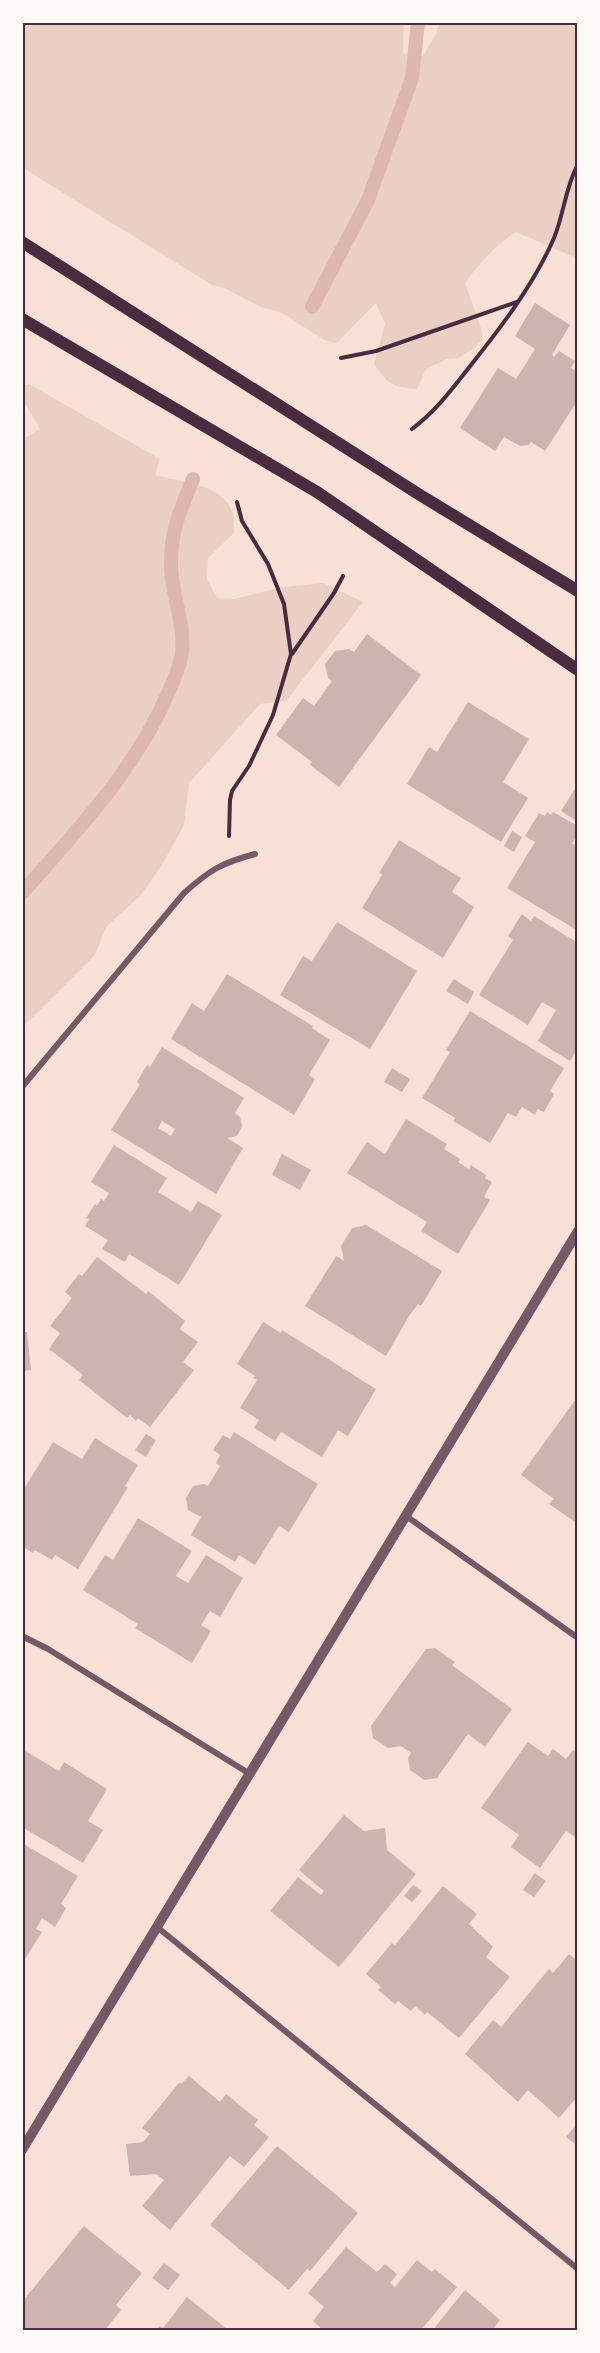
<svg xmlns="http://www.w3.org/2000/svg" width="600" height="2353" font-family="Poppins,sans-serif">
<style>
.green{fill:#ebcfc5}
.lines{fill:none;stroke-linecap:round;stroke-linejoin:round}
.stream{stroke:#dcb8b0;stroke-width:14}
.building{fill:#ccb4b1;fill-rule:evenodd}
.path{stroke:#4a2c40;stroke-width:4}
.minor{stroke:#755966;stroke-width:6}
.tertiary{stroke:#755966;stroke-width:10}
.secondary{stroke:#4a2c40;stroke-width:12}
.neatline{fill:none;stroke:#4a2c40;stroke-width:2}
</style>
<rect width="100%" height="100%" fill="#f7e1d7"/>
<path class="green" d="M22,23h382l-1,30 20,3 13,-22 3,-11h138v233l-3,1 -58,-25c-20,12 -37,32 -51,51l16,45 2,11 -10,10 -15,9 -11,1 -21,10 -9,20c-26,-2 -29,-5 -43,-25l11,-40 -9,-21 -39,40 -11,-2 -44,-28 -21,-6 -37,-19 -12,-3 -189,-117z
M29,384l131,75 -5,16c25,7 69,8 78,39 1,6 1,13 1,19l-26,25 -1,21 10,19 17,1 49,-12 40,-4 40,19 -77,99 -26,3 -71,79 -5,42 -22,40 -22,31 -34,31 -11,28 -72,72 -1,-587 18,-11 -17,-29v-14z"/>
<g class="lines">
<path class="stream" d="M312,307l56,-107 44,-122 6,-56
M22,893c56,-63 114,-124 147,-202 5,-12 12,-26 13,-39 3,-29 -10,-56 -11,-85 -1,-35 9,-56 22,-88"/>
</g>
<path class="building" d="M535,303l35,22 -18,30 2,2 5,-6 16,10 -4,7 7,4v28l-33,51 -14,-9 -2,3 -9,1 -16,-9 -9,14 -35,-23 38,-60 18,11 19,-30 -20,-13z
M367,634l54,41 -82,112 -29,-22 2,-3 -36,-27 27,-37 11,8 18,-25 -4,-3 -3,-14 10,-13 14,-2 5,3z
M468,702l61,37 -26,43 25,16 -27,44 -94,-58 22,-37 8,5z
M578,784v38l-17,-11z
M547,812l4,3 2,-3 25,14v8l-6,9 6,3v85l-71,-43 28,-46 -10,-6 14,-23 6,3z
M512,831l10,6 -8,15 -10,-6z
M399,840l62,38 -9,14 22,15 -31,51 -81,-50 20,-33 -3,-2z
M522,914l9,7 3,-5 44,27v105l-8,13 -32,-20 18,-31 -14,-8 -14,23 -49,-30 34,-55 -5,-4z
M337,922l80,49 -47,78 -90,-54 23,-39 9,5z
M227,974l86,52 -1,2 18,12 -21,35 6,4 -21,36 -123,-76 21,-36 12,8z
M454,979l20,13 -6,12 -22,-13z
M470,1011l94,57 -14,23 4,3 -10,18 -6,-3 -3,6 -13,-8 -6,10 -8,-4 -18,30 -37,-22 2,-3 -33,-20 28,-46 -4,-2z
M162,1047l82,51 -9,15 5,4 2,9 -5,10 -10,2 16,10 -27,46 -105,-64 29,-46 -3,-2 10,-17 3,2zM162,1121l13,8 -4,7 -13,-8z
M392,1068l18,11 -8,13 -18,-10z
M406,1119l41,25 -3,5 16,10 -2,3 11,7 2,-4 15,10 -1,3 7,4 -8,15 6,3 -32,54 -37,-23 6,-9 -80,-49 20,-31 18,12z
M114,1145l53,33 -9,14 33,20 7,-11 24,14 -43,70 -50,-31 -4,8 -23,-13 6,-9 -23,-14 4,-7 -3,-1 9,-14 2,2 4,-7 3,2 5,-8 -18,-11z
M282,1154l29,16 -11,20 -28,-15z
M366,1225l76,46 -21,35 -3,-2 -9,12 -23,40 -81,-50 31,-50 8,5 -3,-15 11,-18z
M97,1257l49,37 2,-3 37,30 -5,8 18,13 -15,20 11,8 -44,57 -12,-9 -2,3 -6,-6 -3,3 -48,-38 4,-5 -34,-26 11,-16 -10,-7 22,-28 -7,-6 14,-18 3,2z
M263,1322l18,11 1,-3 94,59 -28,47 -10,-6 -16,27 -41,-25 -6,9 -21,-13 5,-8 -19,-12 17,-28 -4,-2 2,-2 -18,-12z
M22,1332h5l4,38 -9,1z
M578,1396v128l-29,-20 5,-5 -33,-24z
M234,1432l84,52 -29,48 -10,-6 -24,39 -16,-10 -4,7 -44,-27 10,-18 -13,-7 -2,-12 7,-12 11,-2 4,2 12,-20 -4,-3 4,-8 -7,-5 10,-15 7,4z
M146,1434l10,6 -10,17 -11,-7z
M95,1438l43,27 -13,21 3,1 -50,82 -23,-14 -3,5 -17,-10 -2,3 -11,-7v-54l31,-50 29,17z
M138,1518l54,33 -16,25 12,7 18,-28 37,23 -23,39 -10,-6 -9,14 10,6 -19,32 -57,-35 3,-4 -55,-34 22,-35 8,5z
M435,1648l20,14 -3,3 60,44 -27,38 -17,-13 -31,44 -13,2 -14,-10 -2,-12 3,-5 -10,-7 -13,2 -15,-10 -2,-12 55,-77z
M528,1742l20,14 5,-7 13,10 7,-9 5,3v86l-12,-8 -26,37 -29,-21 8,-12 -38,-27z
M22,1749l37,22 5,-9 43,27 -19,32 15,9 -20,33 -61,-36z
M344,1815l20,16 21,-3 2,22 29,24 -77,93 -69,-56 28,-34 23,18 3,-4 -25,-21z
M22,1843l56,33 -17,28 5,4 -11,19 -13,-9 -6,11 6,3 -20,32z
M535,1873l11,8 -12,16 -11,-7z
M413,1885l9,6 -10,11 -8,-6z
M443,1886l34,28 -8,10 24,23 -7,10 24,20 -51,61 -32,-26 -2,3 -10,-9 -4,5 -13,-10 -3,3 -17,-14 3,-3 -15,-13 26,-31 3,2z
M569,1954l9,7v135l-19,22 -31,-28 -10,12 -53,-48 28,-34 8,7 48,-58 4,4z
M189,2076l31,26 6,-8 32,26 -4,5 15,12 -25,30 -14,-11 -60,74 -28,-24 22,-26 -8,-6 -26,2 -4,-32 17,-2 7,-8 -8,-6 37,-45 2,1z
M578,2123v23l-12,-9z
M277,2146l81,67 -48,58 -3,-2 -18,21 -79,-65z
M84,2226l58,47 -26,32 5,5 -16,20h-83v-28z
M346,2247l31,25 8,-8 12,10 -7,9 5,4 22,-27 15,12 3,-3 22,18 -36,43h-98l-10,-9 11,-14 -16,-14z
M164,2263l16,12 -12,15 -16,-12z
M465,2290l35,30 -8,10h-55l-2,-3z
M187,2297l41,33h-72l4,-4 3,2z"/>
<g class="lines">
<path class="path" d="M341,358l35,-7 141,-49
M412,429c24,-18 41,-41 59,-64 31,-39 63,-81 83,-127 10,-24 11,-50 24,-74
M292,654l42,-61 9,-17
M229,836l1,-36 2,-9 17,-25 24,-51 18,-61 -7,-50 -16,-40 -26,-43 -5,-19"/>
<path class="minor" d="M22,1087l162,-194c26,-23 37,-30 71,-39
M406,1516l172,122
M22,1636l26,13 202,125
M157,1927l421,342"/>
<path class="tertiary" d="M22,2150l556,-919"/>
<path class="secondary" d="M22,242l398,253 158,96
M22,319l295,173 261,178"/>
</g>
<rect width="600" height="2353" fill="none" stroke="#fffaf5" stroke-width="48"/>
<rect x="24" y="24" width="552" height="2305" class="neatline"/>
</svg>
